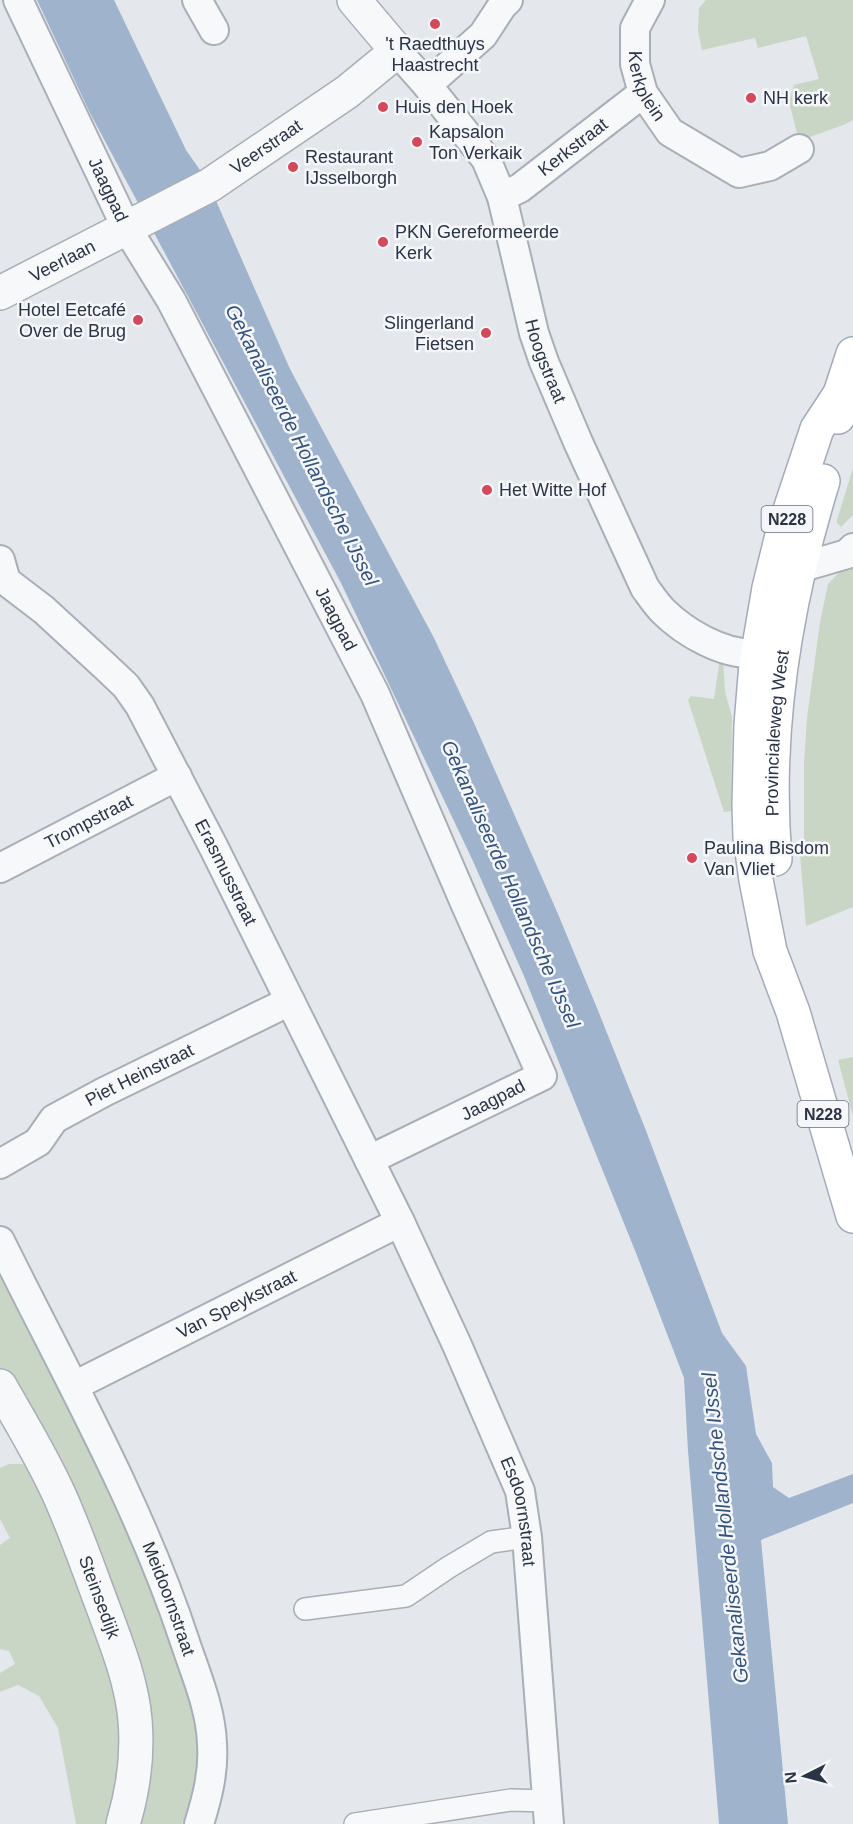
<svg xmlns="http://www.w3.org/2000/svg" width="853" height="1824" font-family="Arial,sans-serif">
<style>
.green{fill:#c9d6c5}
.water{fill:#9fb4cc}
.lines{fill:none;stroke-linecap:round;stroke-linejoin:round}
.pedestrian-casing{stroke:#a9aeb7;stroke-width:24}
.minor-casing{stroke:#a9aeb7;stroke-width:32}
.tertiary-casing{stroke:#a9aeb7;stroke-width:36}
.primary-casing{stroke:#a3abb8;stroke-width:36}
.pedestrian{stroke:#f7f8fa;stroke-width:21}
.minor{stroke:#f7f8fa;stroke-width:28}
.tertiary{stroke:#f7f8fa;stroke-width:33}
.primary{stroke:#fff;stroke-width:33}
.poi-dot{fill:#d1495b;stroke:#f4f6f9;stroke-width:2}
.labels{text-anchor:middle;stroke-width:5;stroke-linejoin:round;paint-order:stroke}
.shield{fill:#f4f6f9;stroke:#676e7b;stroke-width:1.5}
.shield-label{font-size:16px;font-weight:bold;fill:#2b3445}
.poi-label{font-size:18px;fill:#2b3445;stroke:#f4f6f9;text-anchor:start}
.street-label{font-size:18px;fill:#2b3445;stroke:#f4f6f9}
.water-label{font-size:20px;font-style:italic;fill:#34527a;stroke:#f4f6f9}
</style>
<rect width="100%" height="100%" fill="#e4e7ec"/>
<path class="green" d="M706,0h147v120l-7,4 -42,15 -7,-6 -8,-31 5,-17 25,-6 -13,-43 -48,12 -3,-10 -53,12 -4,-19 1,-23z
M853,468v47l-12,12 -4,-4v-3z
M853,558v349l-47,19 -7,-83 5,-1v-79l3,-45 13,-96 8,-38z
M674,637l49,20 2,35 7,25 -1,94 -7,1 -36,-112 3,-4 23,3 6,-41 -23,-3 -22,-14z
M853,1057v59l-15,-56z
M0,1264l144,286 55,177 -1,37 -6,31 -10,29h-51l14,-77 -145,-377z
M9,1464h22l20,36 74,218 -12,106h-37l-18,-96 -19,-32 -21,-11 -18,7v-19l15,-9 -6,-13 -9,-2v-104l10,-7 -10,-19v-51z"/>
<path class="water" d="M37,0h77l72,150 16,23 15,30 73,166 144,269 40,85 84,191 39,94 48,120 77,205 24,33 10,68 16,29 1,24 16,11 64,-24v29l-92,37 27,284h-69l-31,-373 -4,-73 -48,-125 -112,-277 -52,-117 -131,-276 -251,-470z"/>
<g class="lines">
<defs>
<path id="pedestrian" d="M305,1609l101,-13 43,-29 42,-25 36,-5
M355,1824l156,-24 36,1"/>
<g id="minor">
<path id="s1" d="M18,0l108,227 45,73 204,394 90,209 77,173 -173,84"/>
<path d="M197,0l17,30"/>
<path id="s2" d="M650,0l-15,28v36l8,29 27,39 69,41 31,-7 29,-17"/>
<path id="s3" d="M397,51l30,34 59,74 16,38 32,136 10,29 34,80 67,146c6,8 11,16 18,23 21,21 61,45 93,42 6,-1 14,-8 20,-12"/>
<path d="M427,85l56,-50 19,-29 6,-6"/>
<path id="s4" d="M502,197l18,-9 123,-95"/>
<path id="s5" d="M0,560l6,21 38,29 63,58 19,18 14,20 73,140 77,155 110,221 57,123 63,146 7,46 22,287"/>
<path d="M799,568l48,-14 6,-6"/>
<path id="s6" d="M0,868l177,-92"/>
<path id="s7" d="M0,1164l38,-22 16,-23 50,-27 186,-91"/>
<path id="s8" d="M0,1241c65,132 139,261 185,401 11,33 26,67 27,102 2,28 -5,54 -13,80"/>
<path id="s9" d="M74,1386l326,-164"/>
</g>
<g id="tertiary">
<path id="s10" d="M0,293l210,-108 137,-93 50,-41 -43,-51"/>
<path id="s11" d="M0,1386c21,37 44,74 61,113 16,36 29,74 43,111 13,35 28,73 31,110 3,35 -2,71 -12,104"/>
</g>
<g id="primary">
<path d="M840,394l-23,35 -34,102 -14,57 -13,76 -5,61 -2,80 1,32 6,43 14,71 23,61 60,204"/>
<path d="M838,417l2,-23 13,-40"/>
<path id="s12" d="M775,859c-11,-129 10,-255 48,-378"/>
</g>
</defs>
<use href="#pedestrian" class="pedestrian-casing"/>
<use href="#minor" class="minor-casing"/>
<use href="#tertiary" class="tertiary-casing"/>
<use href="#primary" class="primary-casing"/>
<use href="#pedestrian" class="pedestrian"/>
<use href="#minor" class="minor"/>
<use href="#tertiary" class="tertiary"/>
<use href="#primary" class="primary"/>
</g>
<g class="poi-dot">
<circle cx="435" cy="24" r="6"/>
<circle cx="751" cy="98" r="6"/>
<circle cx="383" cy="107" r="6"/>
<circle cx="417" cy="142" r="6"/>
<circle cx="293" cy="167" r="6"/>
<circle cx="383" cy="242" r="6"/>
<circle cx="138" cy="320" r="6"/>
<circle cx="486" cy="333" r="6"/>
<circle cx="487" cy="490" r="6"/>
<circle cx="692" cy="858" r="6"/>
</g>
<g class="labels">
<g class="shield">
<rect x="761.5" y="506" width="51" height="26" rx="4.5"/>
<rect x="797.5" y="1101" width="51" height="26" rx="4.5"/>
</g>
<g class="shield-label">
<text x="787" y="525">N228</text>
<text x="823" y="1120">N228</text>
</g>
<g class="poi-label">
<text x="435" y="50" text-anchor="middle">'t Raedthuys<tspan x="435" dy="21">Haastrecht</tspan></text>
<text x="763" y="104">NH kerk</text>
<text x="395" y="113">Huis den Hoek</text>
<text x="429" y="138">Kapsalon<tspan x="429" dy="21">Ton Verkaik</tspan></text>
<text x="305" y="163">Restaurant<tspan x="305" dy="21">IJsselborgh</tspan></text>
<text x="395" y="238">PKN Gereformeerde<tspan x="395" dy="21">Kerk</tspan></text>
<text x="126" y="316" text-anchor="end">Hotel Eetcafé<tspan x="126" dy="21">Over de Brug</tspan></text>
<text x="474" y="329" text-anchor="end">Slingerland<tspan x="474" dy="21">Fietsen</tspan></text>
<text x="499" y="496">Het Witte Hof</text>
<text x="704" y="854">Paulina Bisdom<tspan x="704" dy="21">Van Vliet</tspan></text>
</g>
<g class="street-label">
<text dy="6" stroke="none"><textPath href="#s2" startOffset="92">Kerkplein</textPath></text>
<text dy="6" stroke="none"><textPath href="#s10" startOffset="304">Veerstraat</textPath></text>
<text dy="6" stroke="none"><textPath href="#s4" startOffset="87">Kerkstraat</textPath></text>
<text dy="6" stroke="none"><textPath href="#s1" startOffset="210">Jaagpad</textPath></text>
<text dy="6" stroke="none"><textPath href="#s10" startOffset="70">Veerlaan</textPath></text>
<text dy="6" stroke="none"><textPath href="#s3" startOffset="351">Hoogstraat</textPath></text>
<text dy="6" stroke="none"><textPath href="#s1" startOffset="696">Jaagpad</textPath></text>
<text dy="6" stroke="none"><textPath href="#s12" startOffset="126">Provincialeweg West</textPath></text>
<text dy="6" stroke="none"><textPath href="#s6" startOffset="100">Trompstraat</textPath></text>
<text dy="6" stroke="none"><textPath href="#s5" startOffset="393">Erasmusstraat</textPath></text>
<text dy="6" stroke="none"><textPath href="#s7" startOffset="168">Piet Heinstraat</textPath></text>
<text transform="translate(493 1100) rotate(-27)" y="6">Jaagpad</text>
<text dy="6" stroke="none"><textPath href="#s9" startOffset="182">Van Speykstraat</textPath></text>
<text dy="6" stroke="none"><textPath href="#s5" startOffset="1098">Esdoornstraat</textPath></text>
<text dy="6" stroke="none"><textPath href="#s11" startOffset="234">Steinsedijk</textPath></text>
<text dy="6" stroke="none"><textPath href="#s8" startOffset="396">Meidoornstraat</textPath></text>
</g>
<g class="water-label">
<text transform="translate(302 445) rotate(63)" y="7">Gekanaliseerde Hollandsche IJssel</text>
<text transform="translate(511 884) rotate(66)" y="7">Gekanaliseerde Hollandsche IJssel</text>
<text transform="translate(725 1528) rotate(-96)" y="7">Gekanaliseerde Hollandsche IJssel</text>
</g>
</g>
<g transform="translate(805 1776) rotate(264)" stroke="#f4f6f9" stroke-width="4.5" paint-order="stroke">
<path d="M0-4.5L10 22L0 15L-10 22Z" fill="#2b3445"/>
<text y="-9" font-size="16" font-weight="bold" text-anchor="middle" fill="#2b3445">N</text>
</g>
</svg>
